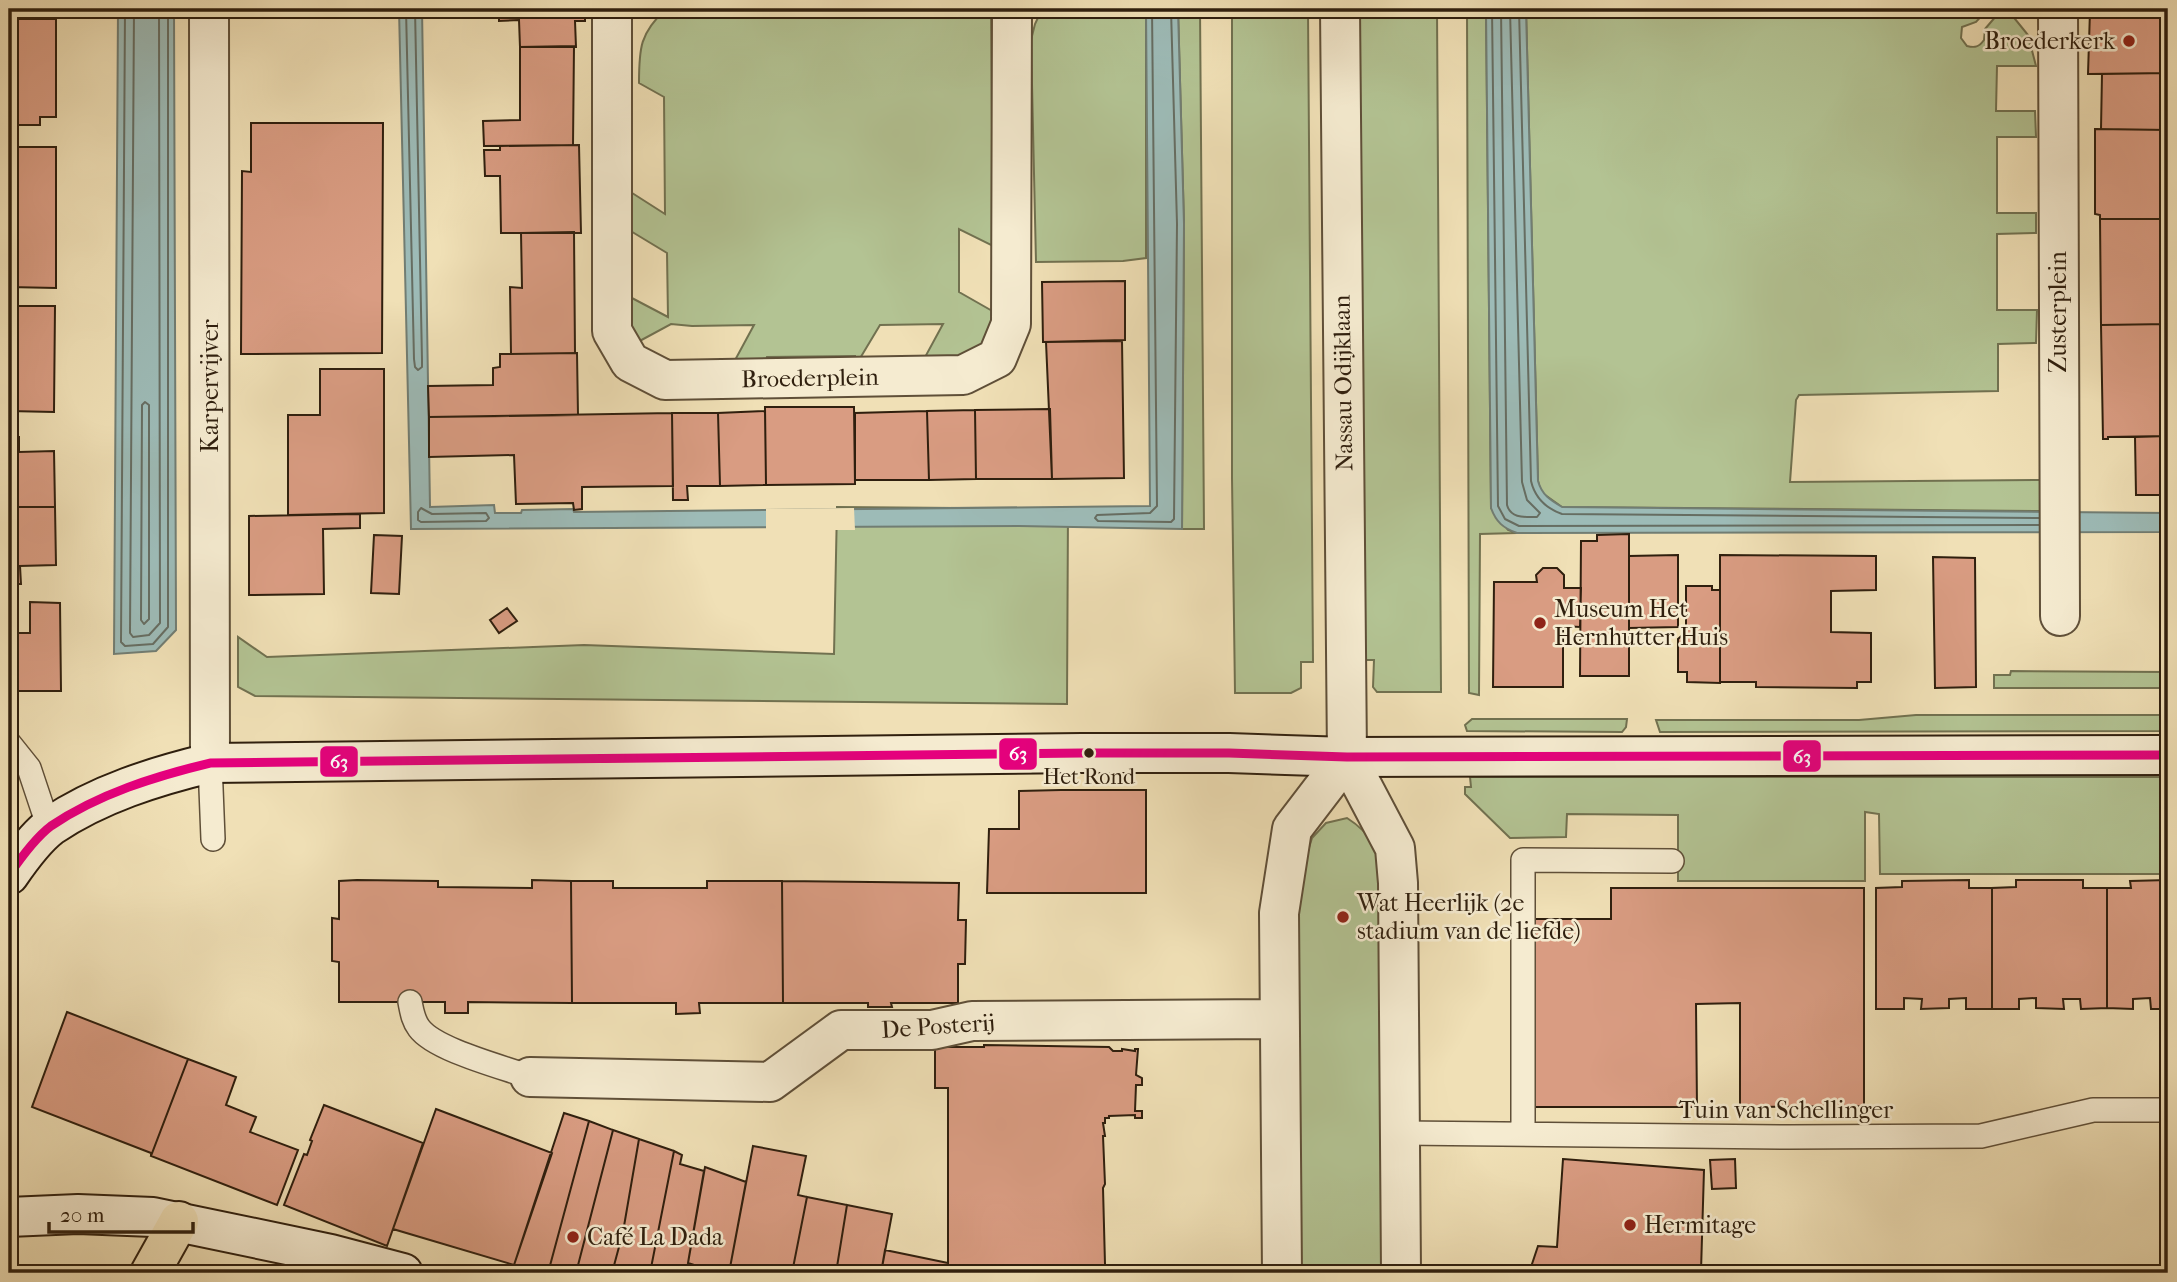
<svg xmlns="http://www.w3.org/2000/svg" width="2177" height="1282" font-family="'IM FELL French Canon',serif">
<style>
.green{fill:#b3c393;stroke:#717150;stroke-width:2}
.water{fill:#9dbbb7;stroke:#717d73;stroke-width:2}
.pier{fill:#f0e0b6}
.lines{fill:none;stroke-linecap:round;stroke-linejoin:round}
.shore{stroke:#666d62;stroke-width:2}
.building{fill:#d99c82;stroke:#2f1f0e;stroke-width:2}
.lane-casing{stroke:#5f4f38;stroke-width:26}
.street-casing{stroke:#5f4f38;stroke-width:42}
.secondary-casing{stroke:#2f1f0e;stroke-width:42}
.primary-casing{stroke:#2f1f0e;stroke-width:42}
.lane{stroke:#f5ebd0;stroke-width:23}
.street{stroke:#f5ebd0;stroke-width:38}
.secondary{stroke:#f5ebd0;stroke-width:38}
.primary{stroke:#f0e0b6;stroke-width:38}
.bus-1-casing{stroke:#f5ebd0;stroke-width:14}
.bus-1{stroke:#e5007d;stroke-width:9}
.poi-dot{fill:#8f2418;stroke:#f5ebd0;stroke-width:2.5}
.bus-dot{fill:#2f1f0e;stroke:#f5ebd0;stroke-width:2.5}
.labels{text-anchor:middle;stroke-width:5;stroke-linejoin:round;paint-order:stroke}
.bus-label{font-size:22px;fill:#2f1f0e;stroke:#f5ebd0}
.poi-label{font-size:24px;fill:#2f1f0e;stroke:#f5ebd0;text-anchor:start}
.street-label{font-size:24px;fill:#2f1f0e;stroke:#f5ebd0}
.line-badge{stroke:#f5ebd0;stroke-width:2.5}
.badge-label{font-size:19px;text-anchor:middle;font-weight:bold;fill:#fff}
</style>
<rect width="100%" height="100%" fill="#f0e0b6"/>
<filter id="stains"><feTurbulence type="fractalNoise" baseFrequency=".00286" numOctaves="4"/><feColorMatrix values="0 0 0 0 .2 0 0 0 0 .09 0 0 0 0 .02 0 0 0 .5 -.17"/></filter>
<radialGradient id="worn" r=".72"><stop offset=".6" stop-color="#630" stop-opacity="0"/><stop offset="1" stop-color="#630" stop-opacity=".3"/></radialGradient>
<path class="green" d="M666,9h325l2,237 -34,-17v63l35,20c-1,18 -12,39 -30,45 -11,4 -28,1 -40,2l19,-35 -63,1 -21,35h-4v-4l-88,1 -1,5h-32l20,-37 -62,1 -21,-2 -35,19 -6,-14v-32l38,20 -1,-64 -38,-23v-39l36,23 -1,-117 -25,-14c0,-35 1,-50 27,-74z
M1042,9h104v249l-23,3 -87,1 -5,-222 4,-16z
M1178,9h22l4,520h-22l2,-305z
M1232,9h73l3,2 5,651h-12v26l-10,5h-56l-3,-215z
M1362,9h75l4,683h-64l-4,-5 1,-27h-13l-3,-647z
M1467,9h19l5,499 17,22 9,3 -37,1 -1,161 -10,-2z
M1526,9h462l-12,13 -14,5 -1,11 6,8c8,2 12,1 17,-6l1,-11 17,-20h5l21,26 8,31h-39l-1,45h39l1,26h-39v76h39v20l-39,1v76h40l-1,33 -38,1v47l-199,4 -3,5 -6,82 250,-2v31l-478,-4 -21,-15 -3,-11z
M837,507l231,2 -1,195 -812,-8 -17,-9v-50l29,20 317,-12 250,9z
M2011,671l157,1v16h-174v-13h16z
M1916,715h252v16l-508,1 -4,-12h203z
M1472,719h155l-1,8 -4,5 -155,-1 -2,-6z
M1470,777h698v97h-288l-1,-60 -14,-2v69h-187v-66l-111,-1 -1,23 -56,1 -45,-44v-7h6z
M1347,818c27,17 30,32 34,63l3,392h-85l-2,-386 15,-49 14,-15z
M106,1265l-3,8h-94v-5z"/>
<path class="water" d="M118,9h56l2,621 -20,21 -42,3z
M399,9h23l8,498 64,-2 1,8h26l1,-3 51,-1 1,3 576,-6 -4,-497h32l6,215 -2,305 -163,-3 -608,3z
M1486,9h40l12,472c4,14 12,19 24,26l606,6v19l-651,1c-14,-5 -21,-11 -26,-25z"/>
<path class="pier" d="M854,508l1,22h-89v-21z"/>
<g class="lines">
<path class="shore" d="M125,9l-4,633 4,4 28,-2 15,-17v-618
M134,9l-4,624 3,4 16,-2 11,-12 -1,-614
M406,9l8,350 1,8 3,3 4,-3v-7l-7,-351
M1152,9l5,497 -7,7 -53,2 -2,3 3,3 73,1 3,-3 3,-295 -6,-215
M1492,9l6,497 7,13 14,7 520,-1
M1501,9l6,496c4,14 18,12 30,12l3,-4 -13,-13 -5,-18 -12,-473
M1519,9l12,472c4,17 14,27 31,33l477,4
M145,402l4,3v214l-5,5 -3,-4 1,-215z
M421,508l11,6 54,-1 3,5 -3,3 -65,1 -3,-2v-8z"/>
</g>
<path class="building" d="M499,9h86v12h-10l1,26h-56l-1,-27 -20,1z
M2086,9h82v64l-80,1 2,-63h-4z
M9,19h47v98h-16v8h-31z
M574,46l-1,99 -89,1 -1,-25 37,-1v-73z
M2168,73v57l-67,-1 1,-55z
M251,123h132l-1,230 -141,1 1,-183 9,1z
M2095,129l73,1v89h-68v-4l-5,-1z
M579,145l2,88h-80l-1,-57h-15l-1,-26h16v-4z
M9,147h47v141l-47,-1z
M2100,219h68v105l-67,1z
M574,232l1,121 -64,1 -1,-67 12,1 -1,-55z
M1125,281v59l-82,2 -1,-60z
M9,306h46l-1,106 -45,-1z
M2168,324v112l-60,1v2h-5l-2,-114z
M1122,341l2,137 -72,1 -6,-137z
M577,353l1,62 -149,2 -1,-31 65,-1v-17l7,-1v-13z
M320,369h64v144l-96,2v-100h32z
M765,407h89l1,77 -89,1z
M1050,409l2,70h-76l-1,-69z
M975,410l1,69 -47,1 -2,-69z
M765,411l1,74 -46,1 -2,-73z
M927,411l2,69h-74v-67z
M672,413l1,73 -91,1v22l-8,1 -1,-7 -57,1 -2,-49 -85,2v-40z
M672,413h46l2,73h-33l1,14h-15z
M2168,436v59h-32l-1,-58z
M9,437h10v15l35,-1 1,56h-46z
M9,507h46l1,58 -36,1 1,18h-12z
M360,514v14l-37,1 1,65 -75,1v-79z
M1629,534v142h-49l1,-135h16v-6z
M374,535l28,1 -3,58 -28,-1z
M1678,555v72l-49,1v-72z
M1720,555l156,1v34l-45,1v41l40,1v49h-14v6l-101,-1v-5h-36z
M1933,557l42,1 1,129 -41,1z
M1543,568h14l7,7v13h17l-1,39 -17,-1v61h-70l1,-105h43l-1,-7z
M1686,586h26v4h8v93l-33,-1v-10h-9v-33l8,-7z
M30,602l30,1 1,88h-52v-58h21z
M507,608l10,13 -18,12 -9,-13z
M1061,790h85v103h-159l2,-64h30v-38z
M357,880l81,1v6l94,1v-8l39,1 1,122 -104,-1v11h-23v-11h-106v-40l-7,-1v-43l7,1v-38z
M1969,880v8h23v121h-26v-11l-17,1v9l-28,1 1,-10 -18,-1v11h-28v-121l26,-1v-6z
M2016,880h67v8h24v120l-26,1 -1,-10h-17l1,10 -28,-1v-10l-17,1v10h-27v-121l24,-1z
M2168,880v129h-17l-1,-11 -17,1v10l-26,-1v-120h24l-1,-7z
M571,881h42v7h94v-7h75l1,122h-84l1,10 -24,1v-11h-104z
M782,881l177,2 -1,37h8l-1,44h-7v39h-67l1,4h-24v-4h-85z
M1611,888h253v218l-124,1v-104l-44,1 1,103h-163v-188h77z
M67,1012l121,47 -37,97v-3l-119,-46z
M984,1045l125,2 4,4h9v-2l13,2v-2h3l-2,26 6,3v7h-6l-1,26h7v7h-7v-3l-26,1v2h-4v5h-2l2,13h-2l2,48 -2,4 2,76 -2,9h-222l4,-23 63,13v-175h-13v-41h49z
M188,1059l48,18 -10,28 30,12 -6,15 48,18 -21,55 -126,-49z
M324,1105l99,38 -36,103 -103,-41 20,-51 3,1 5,-14 -2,-1z
M436,1109l116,44 -38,112 -121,-36z
M564,1113l25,8 -41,152h-5l-29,-8z
M589,1121l24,9 -37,143h-28z
M613,1130l26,9 -16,93 -11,41h-36z
M639,1139l35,12 -24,122h-38l11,-41z
M753,1146l53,10 -8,39 9,2 -15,76h-63z
M674,1151l8,4 -2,9 24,7 -15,86 -1,6 6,2 -2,8h-42z
M1563,1159l141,11 -3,101h-21v2h-151l9,-27 19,1z
M1735,1159l1,29 -24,1 -2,-29z
M705,1167l41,15 -17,91h-37l2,-8 -6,-2z
M807,1197l40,8 -11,68h-44z
M847,1205l45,9 -11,59h-45z"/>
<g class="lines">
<defs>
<path id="lane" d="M9,743l20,25 20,60
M210,763l3,76
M410,1002c2,10 3,18 9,26 16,22 84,39 111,49
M1401,1133l389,4 191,-1 112,-26h75
M1523,1133v-273l149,1"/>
<path id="street" d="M209,9l1,754
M612,9v322l18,31 35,18 298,-5 34,-17 14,-34 1,-315
M1340,9l7,748
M2058,9l2,607
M1347,757l48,91 3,35 3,390
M530,1077l240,5 71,-52h91l40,-9 307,-2
M1282,1273l-3,-360 13,-84 55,-72"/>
<path id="secondary" d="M9,875c11,-16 26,-37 42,-49 47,-32 105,-50 159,-63l872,-10h147l118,4 821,-2
M9,1217l69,-3 75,3 178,37 72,19"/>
<path id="primary" d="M150,1273l29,-52"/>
</defs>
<use href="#lane" class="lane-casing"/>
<use href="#street" class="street-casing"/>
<use href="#secondary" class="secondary-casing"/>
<use href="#primary" class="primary-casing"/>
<use href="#lane" class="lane"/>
<use href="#street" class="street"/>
<use href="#secondary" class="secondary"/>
<use href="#primary" class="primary"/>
<defs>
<path id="bus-1" d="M9,875c11,-16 26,-37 42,-49 47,-32 105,-50 159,-63l872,-10h147l118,4 821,-2"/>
</defs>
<use href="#bus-1" class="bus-1-casing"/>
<use href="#bus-1" class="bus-1"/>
</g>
<g class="poi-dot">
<circle cx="2129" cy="41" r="7"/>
<circle cx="1540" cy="623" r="7"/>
<circle cx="1343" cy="917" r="7"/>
<circle cx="1630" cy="1225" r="7"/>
<circle cx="573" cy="1237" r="7"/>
</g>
<circle class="bus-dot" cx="1089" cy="753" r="6"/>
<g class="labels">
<g class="bus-label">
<text x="1089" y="784">Het Rond</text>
</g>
<g class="poi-label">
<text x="2115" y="49" text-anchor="end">Broederkerk</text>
<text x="1554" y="617">Museum Het<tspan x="1554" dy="28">Hernhutter Huis</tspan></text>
<text x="1357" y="911">Wat Heerlijk (2e<tspan x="1357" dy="28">stadium van de liefde)</tspan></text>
<text x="1644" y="1233">Hermitage</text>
<text x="587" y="1245">Café La Dada</text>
</g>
<g class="street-label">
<text transform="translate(2058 312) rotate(-90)" y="8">Zusterplein</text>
<text transform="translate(810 378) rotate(-1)" y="8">Broederplein</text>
<text transform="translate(1343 383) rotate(-91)" y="8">Nassau Odijklaan</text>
<text transform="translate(210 386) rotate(-90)" y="8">Karpervijver</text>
<text transform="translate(938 1026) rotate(-4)" y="8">De Posterij</text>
<text x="1786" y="1118">Tuin van Schellinger</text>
</g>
</g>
<g class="line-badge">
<rect x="998" y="737" width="40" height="34" rx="7" fill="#e5007d"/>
<rect x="1782" y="739" width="40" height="34" rx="7" fill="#e5007d"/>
<rect x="319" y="745" width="40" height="33" rx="7" fill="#e5007d"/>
</g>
<g class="badge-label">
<text x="1018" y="760">63</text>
<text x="1802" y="763">63</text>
<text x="339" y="768">63</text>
</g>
<rect width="2177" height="1282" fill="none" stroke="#f0e0b6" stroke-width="35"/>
<rect x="10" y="10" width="2156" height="1261" fill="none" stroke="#2f1f0e" stroke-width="3.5"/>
<rect x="18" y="18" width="2142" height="1247" fill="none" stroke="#2f1f0e" stroke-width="2"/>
<path d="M49 1222v10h144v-10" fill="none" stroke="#2f1f0e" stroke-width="3.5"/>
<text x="60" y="1222" font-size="21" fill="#2f1f0e" stroke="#f5ebd0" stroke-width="5" paint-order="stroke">20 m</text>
<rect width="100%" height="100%" filter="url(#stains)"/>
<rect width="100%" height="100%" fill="url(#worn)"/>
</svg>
